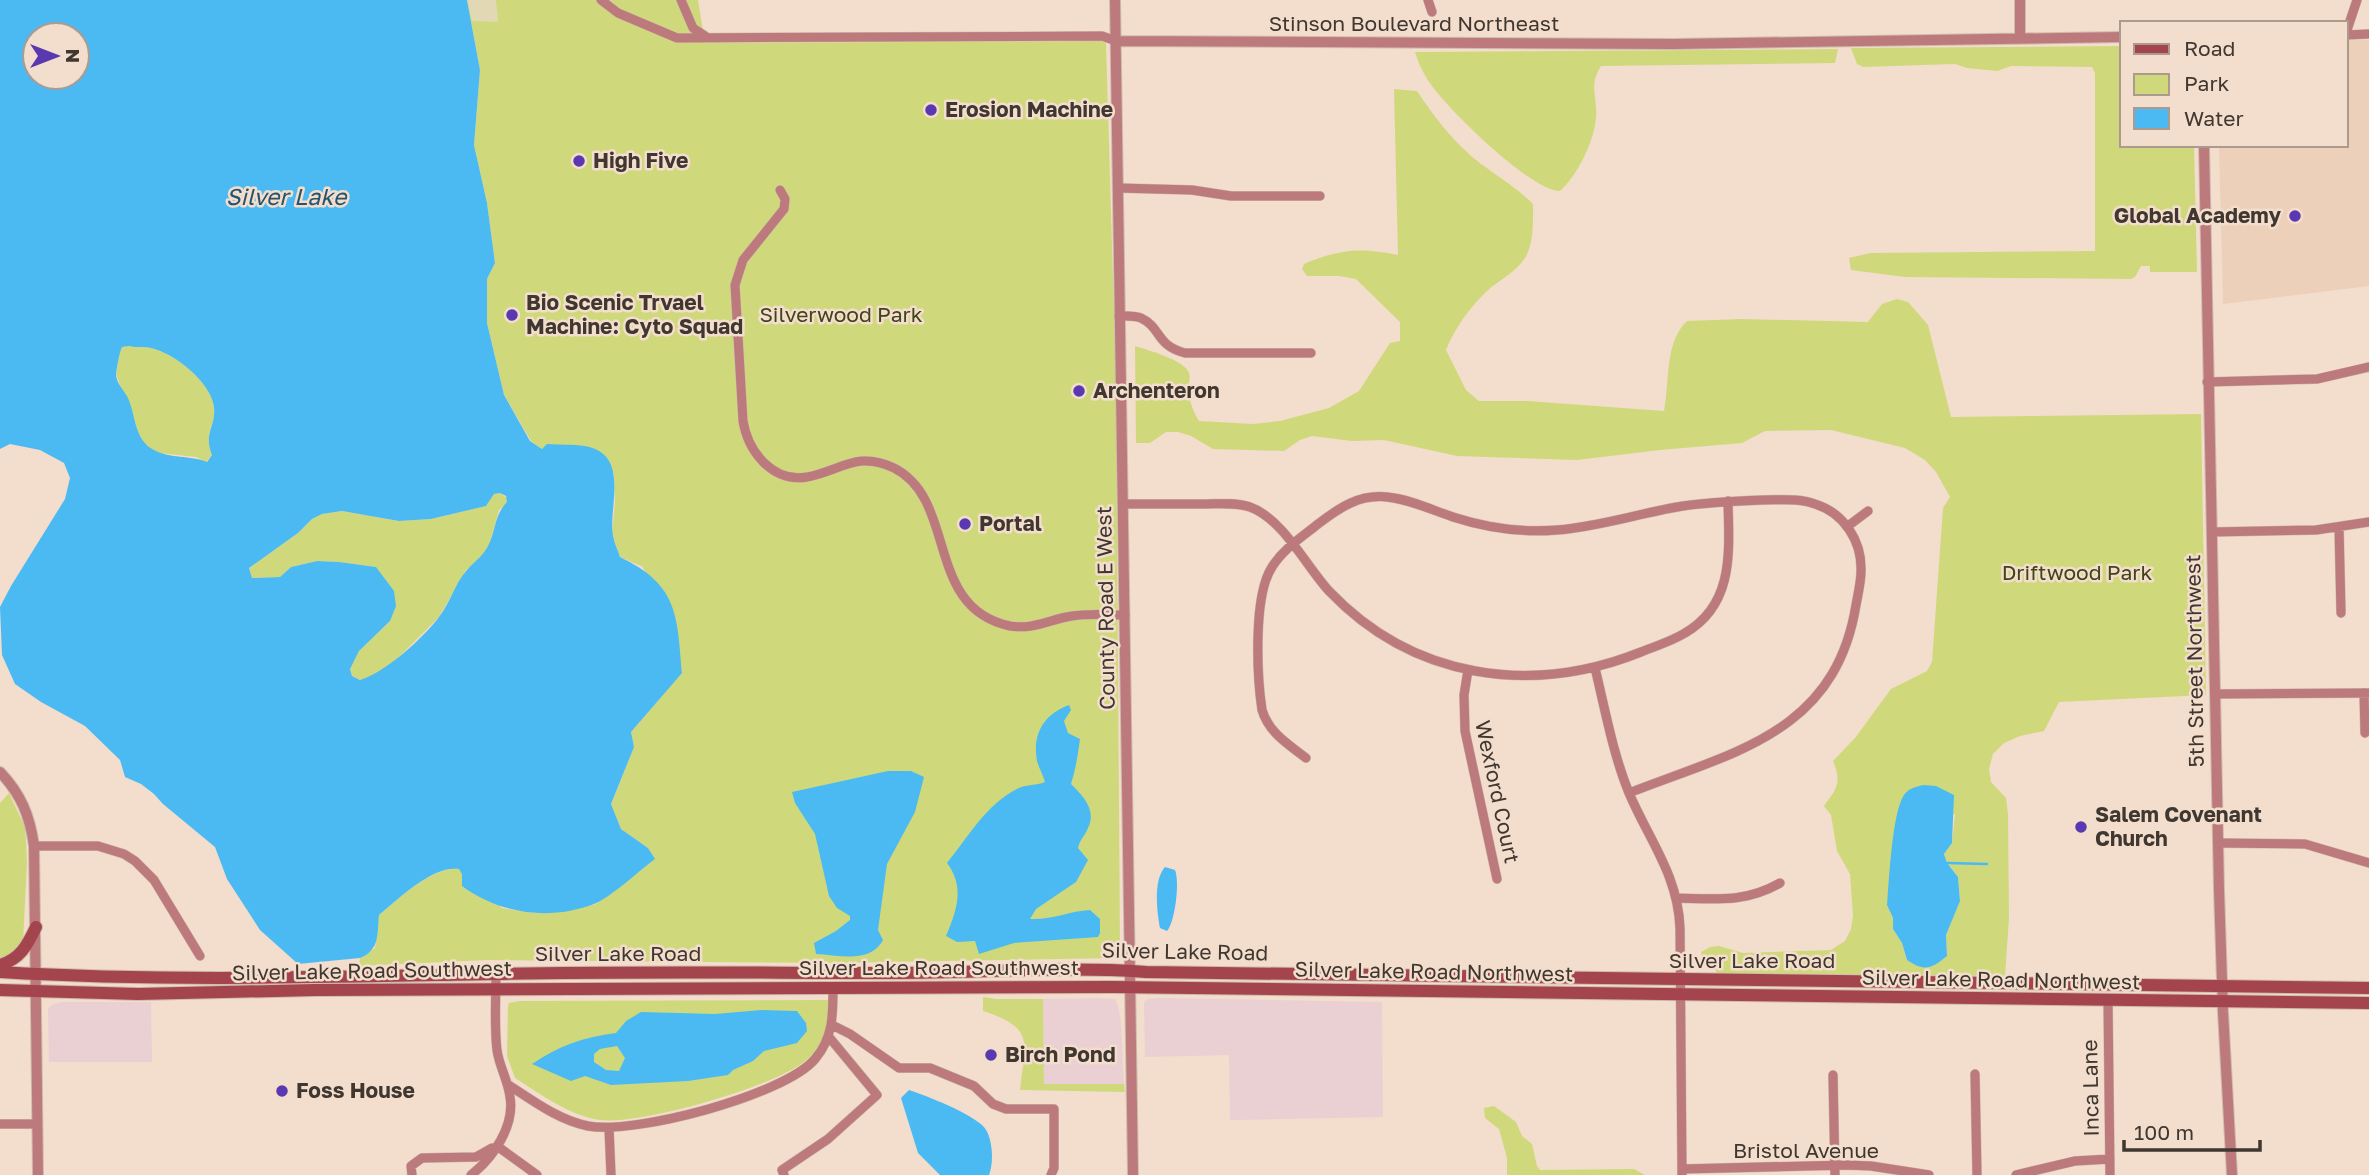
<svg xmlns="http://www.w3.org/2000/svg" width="2369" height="1175" font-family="'Golos Text',sans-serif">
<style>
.commercial{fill:#ead0d3}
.built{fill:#ecd0ba}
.green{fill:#cfd97b;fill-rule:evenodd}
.sand{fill:#e2d8b3}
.water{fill:#4bbaf3;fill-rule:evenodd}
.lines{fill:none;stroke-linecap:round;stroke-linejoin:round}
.stream{stroke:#4bbaf3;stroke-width:2.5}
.minor-casing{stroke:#cfbcad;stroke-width:10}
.tertiary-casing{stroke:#cfbcad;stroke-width:12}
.secondary-casing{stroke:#cfbcad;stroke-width:14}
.minor{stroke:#bd7a7c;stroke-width:9}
.tertiary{stroke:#bd7a7c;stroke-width:10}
.secondary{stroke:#a4444c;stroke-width:12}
.poi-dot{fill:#5a38b0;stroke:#f3ddcc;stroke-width:2.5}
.labels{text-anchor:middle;stroke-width:5;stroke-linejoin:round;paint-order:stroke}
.street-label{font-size:21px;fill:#3f3730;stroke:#f3ddcc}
.poi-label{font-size:21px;font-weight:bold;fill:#3f3730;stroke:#f3ddcc;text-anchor:start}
.park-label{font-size:21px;fill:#404419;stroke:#f3ddcc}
.water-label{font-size:23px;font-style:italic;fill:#27546c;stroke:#f3ddcc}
</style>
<rect width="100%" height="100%" fill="#f3ddcc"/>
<path class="commercial" d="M1097,998l18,1 3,7 3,16 3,62h-80l-1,-85z
M1161,998l221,4 1,115 -153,3 -1,-65 -84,2 -1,-54 3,-4z
M61,1002h90l1,60h-103l-1,-53 4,-4z"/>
<path class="built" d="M2346,40h23v246l-146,18 -4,-159h127z"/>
<path class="green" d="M467,0h231l7,43 396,-2 5,2 10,337 4,571 -2,7 -285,5 -345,-3 -129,6 1,-8 15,-10 4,-33c19,-16 54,-49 80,-46l43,39 32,5 30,-2 32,-7 58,-45 -6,-11 -27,-19 -10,-25 23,-57 -3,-15 51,-60 -39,-105 -23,-10 -8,-22 3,-33 -1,-29 -72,-24 -11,-8 -27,-46 -17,-72v-44l8,-16 -8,-60 -13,-58 6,-75z
M2122,46v99h72l3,127h-47v-6h-9l-6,11 -4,2 -226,-2 -54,-7 -2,-12 21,-5 225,-2v-178l-3,-6 -81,-1 -14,5 -30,-3 -12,-4 -92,3 -6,-3 -6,-16z
M1838,49l-3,14 -234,3c-13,20 -3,31 -5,52 -2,24 -19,58 -36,73 -29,0 -110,-80 -128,-105 -8,-11 -13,-21 -17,-34z
M1394,89l23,2c17,26 39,54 64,73 18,13 36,24 52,40 0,17 1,39 -8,54 -9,14 -26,22 -38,33 -16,15 -33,38 -41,59l20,40 13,11h48l137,10c6,-29 0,-68 23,-90l55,-2 126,3 14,-18 15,-5 11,3 20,23 23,92 250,-3 5,281 -147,7 -15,29 -24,5 -16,7 -11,11 -4,15 2,13 15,16 2,16 1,104 -4,58 -288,-3 -3,-6 -12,-10 -1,-5 9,-5 9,-1 24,7 88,-3 14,-9 6,-12 2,-13 -3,-42 -13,-23 -6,-36 -7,-9c13,-18 18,-23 9,-45l22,-23 36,-49 36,-18 5,-9 11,-154 7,-11 -14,-25 -11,-12 -20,-12 -74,-18 -66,1 -23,12 -82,7 -83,10 -120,-4 -73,-16 -32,1 -40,-5 -12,4 -16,11 -71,-2 -22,-13 -13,-4h-12l-16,11h-14l-1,-97c12,4 50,14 54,27 2,4 -1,12 0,17 0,11 4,21 10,31l54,3 27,-3 49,-13 30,-17 31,-48 10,-2v-19l-44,-43 -17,-3h-32l-5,-7 2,-5c35,-15 56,-17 94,-9zM1955,814l-3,29 -8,11 3,9 11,14 2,23 -14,35 1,21 -40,4 -5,-17 -9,-14v-11l-6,-13 10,-86z
M129,346c7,2 15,0 22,2 23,5 60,34 63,59 2,20 -11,26 -2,48l-6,7 -10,-5 -37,-4 -8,-4 -11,-10 -11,-37 -8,-14 -5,-14 3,-20 3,-7z
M500,493l7,5v5l-8,7 -10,36 -12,16 -11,8 -27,47 -48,48 -18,11 -12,4 -9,-4 -2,-8 9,-17 31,-30 -15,-54 -36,-5 -22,-1 -26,6 -11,10 -28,1 -3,-10 49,-35 14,-14 10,-5 20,-3 57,10 32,-2 55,-13 8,-12z
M9,793l16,34 1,14 1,21 -4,81 -5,8 -18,10v-158z
M983,997l13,2h47l1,85h80l1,8 -105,-2c5,-47 16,-62 -37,-79z
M828,1000c2,23 -5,47 -24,62 -32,25 -163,63 -204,58 -32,-5 -58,-25 -85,-42l-8,-22 1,-50 1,-3 11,-2z
M1494,1106l22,16 6,14 10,8 5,22 3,4 94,-1 11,6h-138v-17l-8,-29 -14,-11 -1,-10z"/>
<path class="sand" d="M467,0h29l2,22 -26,-1z"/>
<path class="water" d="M0,0h467l13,70 -6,75 13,58 8,60 -8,16v44l17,72 26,46 12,8 5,-5c12,1 26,0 38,2 46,8 23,61 28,90 1,7 5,14 7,21 58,28 57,57 62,116l-51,59 3,15 -23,57 10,25 27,19 7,11c-15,11 -45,39 -61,45 -45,17 -94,10 -132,-18v-12l-3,-5c-26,-4 -61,30 -80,46 -2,19 1,35 -19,43l-62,6 -38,-34 -33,-51 -12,-32 -52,-43 -9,-10 -13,-10 -16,-7 -5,-17 -35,-34 -44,-24 -26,-18 -13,-29 -2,-48 11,-21 54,-87 5,-21 -6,-15 -24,-13 -30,-6 -10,5zM35,35h42v42h-42zM129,346c7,2 15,0 22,2 23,5 60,34 63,59 2,20 -11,26 -2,48l-5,7c-17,-7 -37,-3 -53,-12 -20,-10 -18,-34 -26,-52 -4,-8 -12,-15 -12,-24 1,-8 3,-20 6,-27zM500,493l6,3 1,6c-13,13 -11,29 -19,44 -5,10 -14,16 -21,24 -12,13 -17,33 -28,47 -15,20 -54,56 -79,63l-8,-4 -2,-7 9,-18 31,-30 6,-15 -2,-15 -18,-24 -37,-5 -22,-1 -26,6 -11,10 -28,1 -3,-10 49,-35 14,-14 10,-5 20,-3 57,10 32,-2 55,-13 8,-12z
M1069,705l2,5 -7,11 4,12 12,6c-2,15 -4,29 -9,45 12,12 26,26 17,44 -3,8 -8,11 -10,20l10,12 -12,22 -40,27 -6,10c23,1 39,-8 60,-9l10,9v14l-2,4 -84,6 -35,11 -4,-13 -18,1 -11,-6c11,-26 19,-49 1,-73 21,-26 40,-60 72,-75 8,-4 17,-2 26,-6 -2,-7 -6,-14 -8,-21 -5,-27 7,-47 32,-56z
M888,771h23l13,6 -9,35 -28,52 -9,66 5,10c-13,24 -44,15 -67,14l-2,-11 22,-12 14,-11v-4l-13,-8 -8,-12 -14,-62 -20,-31 -3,-11z
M1923,785l13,1 18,9 -2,48 -8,11 3,9 11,14 2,24 -14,34 1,21c-16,13 -22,16 -40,4l-5,-17 -9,-14v-11l-6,-13c2,-23 5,-93 17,-110 5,-7 11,-8 19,-10z
M1165,867l10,3c5,12 0,52 -8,61l-7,-3c-3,-16 -7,-48 5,-61z
M761,1010l36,1 9,12 1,8 -10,12 -33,8 -11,10 -20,9 -5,5 -40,6 -77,4 -26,-9 -14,5 -39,-17c26,-18 52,-27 84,-31l10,-12 15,-9 74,2zM617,1046l8,12 -6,13 -13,-1 -12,-8v-8l6,-5z
M909,1090c18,6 62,23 75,37 9,11 10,35 5,48h-49l-22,-22 -17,-55z"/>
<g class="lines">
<path class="stream" d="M1947,863l40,1"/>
<defs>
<path id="minor" d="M601,0l17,13 59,25 425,-2 14,5
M681,0l12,28 12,8
M1428,0l4,12
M2346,33l11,-33
M2346,35l23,-1
M1119,188l73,2 39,6h89
M780,190l5,9 -1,10 -41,51 -8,25 8,136c5,30 29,62 64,56 33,-6 51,-27 87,-9 64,32 30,140 116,158 23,4 41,-7 62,-10 17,-3 36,-1 53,-1
M1119,316c7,0 16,-1 22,2 21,10 14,27 44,35h126
M2207,382l110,-3 52,-12
M1124,504c26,0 53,0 79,0 15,0 33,-2 47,3 33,12 56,59 79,84 84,88 202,105 312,61 15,-6 31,-11 44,-19 50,-29 44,-83 43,-132
M1848,526l20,-15
M2339,527l2,86
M2212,532l104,-2 53,-8
M1595,668c10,41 18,86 34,125 20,47 49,82 51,135l2,247
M1468,670l-4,25 1,36 32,148
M2364,693l1,40
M2215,694l154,-1
M1306,758c-18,-14 -37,-25 -44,-48 -5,-34 -9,-114 10,-143 11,-18 30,-30 46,-43 21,-16 41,-30 69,-27 22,2 45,13 66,20 34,11 68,16 104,13 40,-3 80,-16 120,-23 29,-5 57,-6 86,-7 18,0 36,-2 52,4 29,9 47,37 46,67 0,11 -3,23 -5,34 -21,129 -123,147 -227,188
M2218,843l87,1 64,19
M34,846h64l26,8 11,7 19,19 46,76
M1677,898c39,1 68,5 103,-15
M2108,1000l2,175
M832,1025l18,9 49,34h31l44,18 19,18 13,5h48v59l-3,7
M1975,1074l2,101
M1833,1075l2,100
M507,1084c25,16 51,36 81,42 46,9 197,-31 227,-67 18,-21 18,-44 18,-71
M0,1124h37
M609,1128l2,47
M497,1146l40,29
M1682,1169l165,-4 24,1 58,9
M412,1175l-1,-9 11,-8 54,-1 16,-9
M471,1175c22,-17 44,-49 39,-78 -2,-17 -11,-31 -13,-47 -3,-25 -1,-51 -1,-76
M784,1175l-2,-5 46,-31 49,-44 -48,-58
M2016,1175l59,-14 35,-2"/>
<path id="tertiary" d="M1115,0l18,1175
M2020,0v37
M1116,41l558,3 448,-7
M2204,145l15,745 4,122 9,163
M0,772c21,22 30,44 34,74l4,329"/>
<path id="secondary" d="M0,965c20,-6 27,-19 36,-38
M0,972c165,10 330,5 495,2 133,-3 266,-1 398,-1 85,0 169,-7 253,-1l1223,16
M0,990l138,4 177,-4 798,-3 1256,16"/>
</defs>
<use href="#minor" class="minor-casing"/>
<use href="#tertiary" class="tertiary-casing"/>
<use href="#secondary" class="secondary-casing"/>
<use href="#minor" class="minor"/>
<use href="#tertiary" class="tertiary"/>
<use href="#secondary" class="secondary"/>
</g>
<g class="poi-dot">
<circle cx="931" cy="110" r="7"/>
<circle cx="579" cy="161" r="7"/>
<circle cx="2295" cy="216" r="7"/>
<circle cx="512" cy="315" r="7"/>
<circle cx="1079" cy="391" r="7"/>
<circle cx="965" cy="524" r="7"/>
<circle cx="2081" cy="827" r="7"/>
<circle cx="991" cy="1055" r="7"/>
<circle cx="282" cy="1091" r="7"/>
</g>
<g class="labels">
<g class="street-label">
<text x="1414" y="31">Stinson Boulevard Northeast</text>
<text transform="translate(1106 608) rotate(-91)" y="7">County Road E West</text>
<text transform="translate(2195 661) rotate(-91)" y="7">5th Street Northwest</text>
<text transform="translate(1497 792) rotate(78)" y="7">Wexford Court</text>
<text transform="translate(1185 952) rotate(1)" y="7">Silver Lake Road</text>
<text x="618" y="961">Silver Lake Road</text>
<text x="1752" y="968">Silver Lake Road</text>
<text x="939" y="975">Silver Lake Road Southwest</text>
<text transform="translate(372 971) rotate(-1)" y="7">Silver Lake Road Southwest</text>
<text transform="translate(1434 972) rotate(1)" y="7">Silver Lake Road Northwest</text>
<text transform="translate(2001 980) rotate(1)" y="7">Silver Lake Road Northwest</text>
<text transform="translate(2091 1088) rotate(-91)" y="7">Inca Lane</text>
<text x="1806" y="1158">Bristol Avenue</text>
</g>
<g class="poi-label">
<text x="945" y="117">Erosion Machine</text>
<text x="593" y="168">High Five</text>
<text x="2281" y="223" text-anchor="end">Global Academy</text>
<text x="526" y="310">Bio Scenic Trvael<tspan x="526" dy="24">Machine: Cyto Squad</tspan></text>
<text x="1093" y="398">Archenteron</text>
<text x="979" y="531">Portal</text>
<text x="2095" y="822">Salem Covenant<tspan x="2095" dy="24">Church</tspan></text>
<text x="1005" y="1062">Birch Pond</text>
<text x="296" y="1098">Foss House</text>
</g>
<g class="park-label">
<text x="841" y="322">Silverwood Park</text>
<text x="2077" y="580">Driftwood Park</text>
</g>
<g class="water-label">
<text x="286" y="205">Silver Lake</text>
</g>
</g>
<rect x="2120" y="21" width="228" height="126" fill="#f3ddcc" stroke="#ab9b8e" stroke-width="2"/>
<rect x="2134" y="44" width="35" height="10" fill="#a4444c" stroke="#ab9b8e" stroke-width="2"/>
<text x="2184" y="56" font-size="21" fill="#3f3730">Road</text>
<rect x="2134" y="74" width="35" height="21" fill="#cfd97b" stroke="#ab9b8e" stroke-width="2"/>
<text x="2184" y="91" font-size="21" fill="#3f3730">Park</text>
<rect x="2134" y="108" width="35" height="21" fill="#4bbaf3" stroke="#ab9b8e" stroke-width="2"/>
<text x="2184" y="126" font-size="21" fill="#3f3730">Water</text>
<g transform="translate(56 56) rotate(90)"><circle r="33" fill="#f3ddcc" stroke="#ab9b8e" stroke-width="2"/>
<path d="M0-5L12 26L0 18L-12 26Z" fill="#5a38b0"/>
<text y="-10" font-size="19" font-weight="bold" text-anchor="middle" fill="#3f3730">N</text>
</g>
<path d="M2124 1140v10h136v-10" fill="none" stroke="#3f3730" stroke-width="3.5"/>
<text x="2134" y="1140" font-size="21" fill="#3f3730" stroke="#f3ddcc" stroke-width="5" paint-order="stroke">100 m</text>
</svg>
